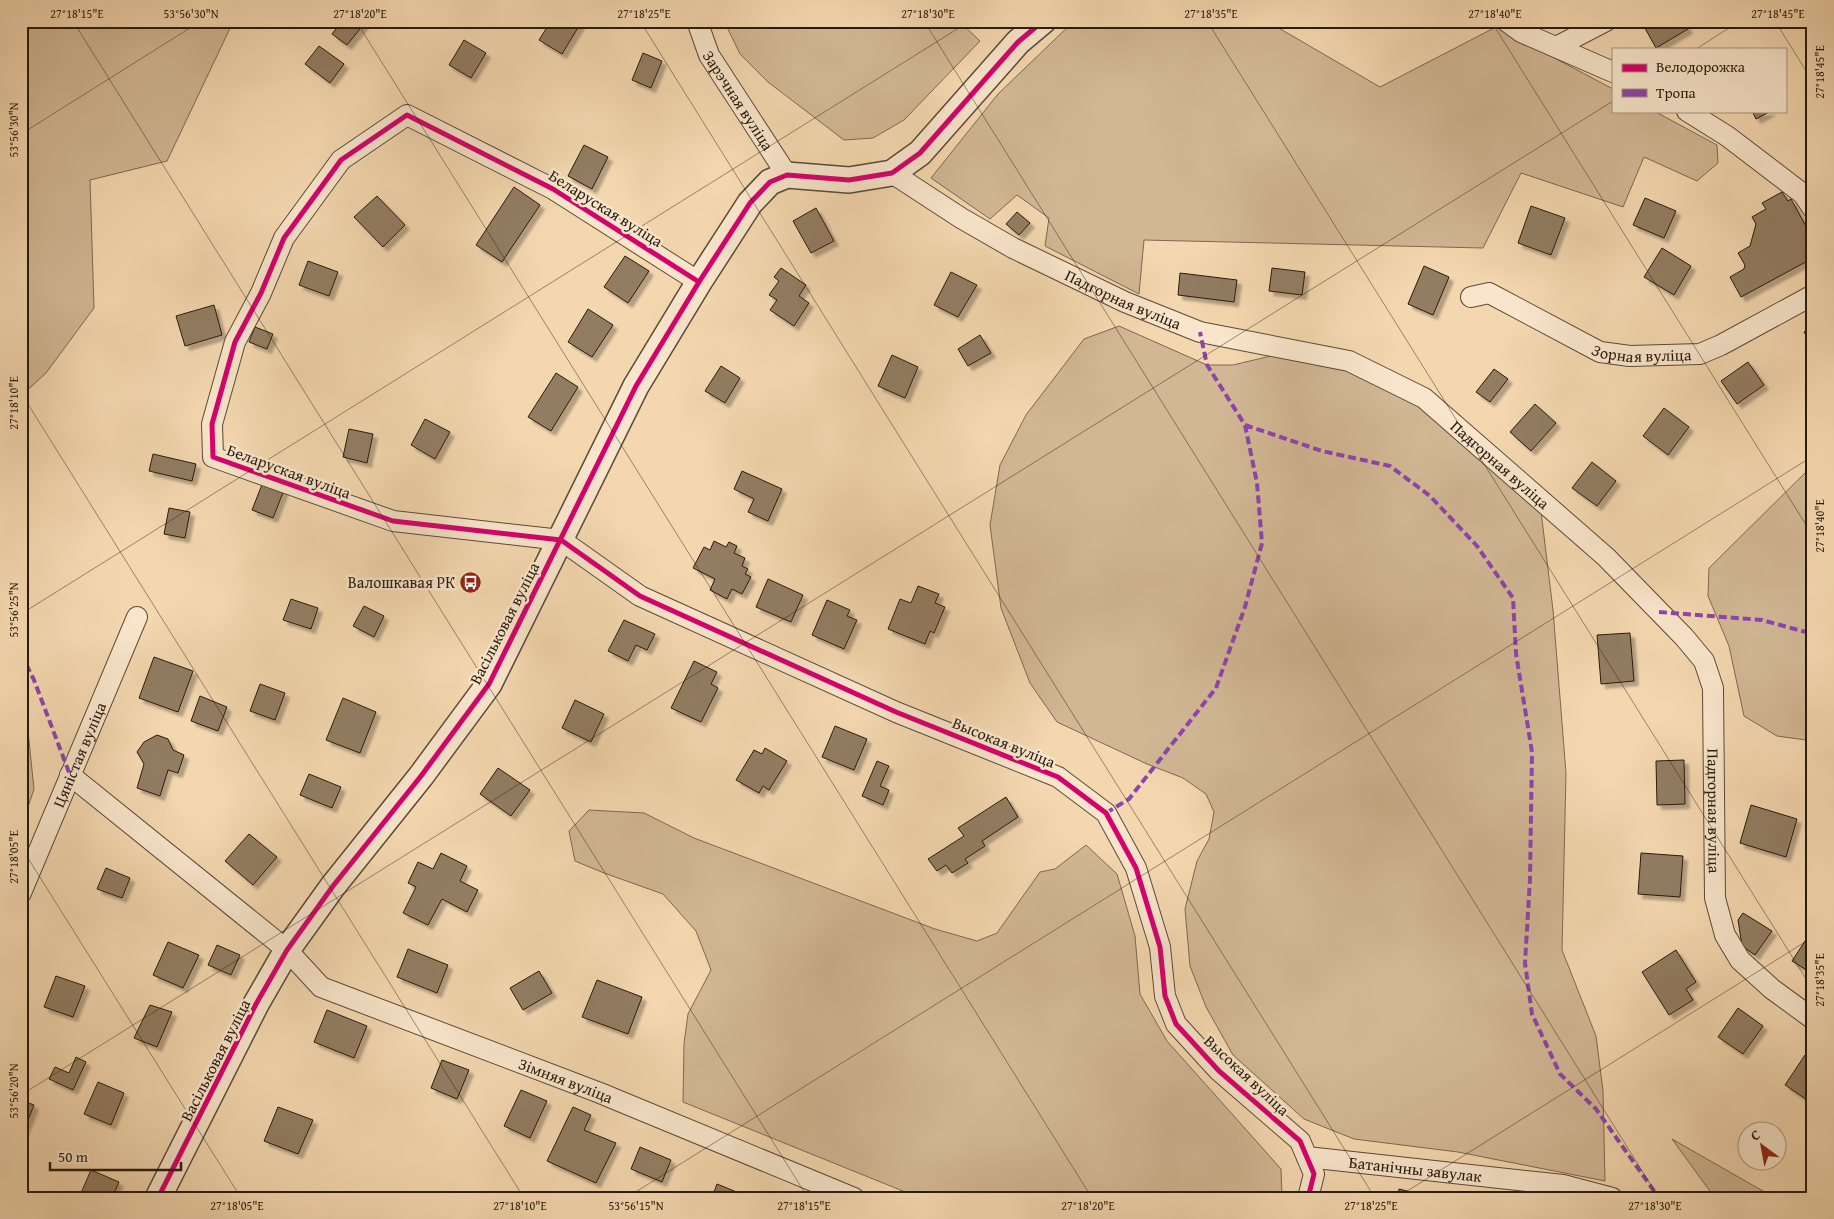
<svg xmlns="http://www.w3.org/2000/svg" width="1834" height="1219" font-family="'Gentium Book Plus',serif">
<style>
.green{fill:#d1b794;stroke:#7c6951}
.building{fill:#927d62;stroke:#271b0e;filter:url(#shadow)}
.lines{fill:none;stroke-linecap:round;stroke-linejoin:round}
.minor-casing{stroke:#5a4a36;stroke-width:22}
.tertiary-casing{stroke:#5a4a36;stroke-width:28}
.minor{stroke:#f8e5cb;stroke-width:20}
.tertiary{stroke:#f8e5cb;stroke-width:25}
.quiet{stroke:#8e44ad;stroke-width:4;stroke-dasharray:8 4;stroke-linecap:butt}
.cycleway-casing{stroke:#f8e5cb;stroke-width:8}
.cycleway{stroke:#d6006c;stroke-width:5}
.ticks{fill:none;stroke:#271b0e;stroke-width:1;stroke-opacity:0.45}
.labels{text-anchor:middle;stroke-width:5;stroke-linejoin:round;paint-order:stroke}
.street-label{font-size:16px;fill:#271b0e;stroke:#f8e5cb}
.poi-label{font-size:16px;fill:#271b0e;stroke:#f8e5cb;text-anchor:end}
.neatline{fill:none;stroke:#271b0e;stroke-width:2}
.ticks-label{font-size:12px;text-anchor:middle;fill:#271b0e}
</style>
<defs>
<filter id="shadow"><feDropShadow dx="4.5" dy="4.5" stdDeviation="1" flood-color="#0004"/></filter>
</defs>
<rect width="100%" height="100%" fill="#f4d7af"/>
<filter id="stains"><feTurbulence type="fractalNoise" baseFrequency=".004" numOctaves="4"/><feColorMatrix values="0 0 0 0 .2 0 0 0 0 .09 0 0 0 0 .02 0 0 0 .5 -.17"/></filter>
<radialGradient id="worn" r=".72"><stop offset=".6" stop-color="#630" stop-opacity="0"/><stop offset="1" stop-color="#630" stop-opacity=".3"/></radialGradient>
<path class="green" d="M22,21l211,1 -66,139 -77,19 4,128 -48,65 -25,23z
M724,21h235l21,20 -76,79 -31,18 -29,2 -76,-58 -28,-28z
M1074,21h197l6,6 103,60 116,-60 117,62v22h41l63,34 1,18 -21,18 -53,-24 -21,50 -102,-34 -38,75 -339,-8 -5,54 -94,-48 4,-28 -32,-23 -27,24 -59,-41 67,-84z
M1119,326l88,39h26l63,-15 128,48 116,105 13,107 13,163 -4,177 34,86 7,55 2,90 -147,-29 -104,-13 -50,-20 -71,-64 -27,-48 -16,-41 -5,-57 12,-48 12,-22 5,-27 -8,-18 -23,-16 -36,-14 -90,-42 -27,-39 -29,-75 -11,-83 10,-60 26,-50 58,-76z
M1813,465v276l-36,-5 -33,-20 -15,-70 -21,-50 1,-28z
M21,664l13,125 -13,39z
M589,810l55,3 50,25 241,91 42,12 20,-8 43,-61 15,-3 31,-24 31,29 18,62 5,58 27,47 114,128 1,29h-362l-237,-96 1,-58 4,-30 23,-44 -15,-39 -33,-37 -59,-21 -29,-12 -6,-30z
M1672,1139l103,59h-60z"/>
<path class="building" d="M342,21h19l3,3 -17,21 -15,-11z
M551,21h31l-20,33 -23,-14z
M1641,21h43l4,8 -32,19z
M464,40l22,13 -15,25 -22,-13z
M319,46l25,18 -14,19 -25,-19z
M643,53l19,8 -11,27 -19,-8z
M1752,111h19l-15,8z
M584,145l24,12 -16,32 -24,-13z
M514,187l26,18 -38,57 -26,-17z
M1782,192l6,9 3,-2 22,40v19l-72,39 -11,-20 14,-8 1,-4 -7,-12 12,-7 6,-22 -4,-7 14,-8 -4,-6z
M377,196l28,29 -22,22 -29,-30z
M1645,198l31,13 -12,27 -31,-13z
M1531,206l34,12 -14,37 -33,-12z
M816,208l18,33 -23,12 -18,-32z
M1017,212l13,11 -11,12 -13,-11z
M1662,248l29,18 -17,29 -30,-18z
M625,256l24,15 -21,32 -24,-16z
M308,261l30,11 -9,24 -30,-11z
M1424,266l25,11 -16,38 -25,-11z
M781,268l25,17 -7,11 10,7 -15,23 -24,-16 7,-10 -8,-5 10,-14 -5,-4z
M1272,268l33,4 -3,23 -33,-4z
M951,272l26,13 -19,32 -24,-12z
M1180,273l57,7 -3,22 -56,-7z
M214,305l8,30 -37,11 -9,-30z
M588,309l25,16 -21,32 -24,-15z
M255,327l18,7 -6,15 -18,-7z
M1813,327v20l-9,-15z
M980,335l11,18 -23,13 -10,-17z
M892,355l26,12 -13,31 -27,-12z
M1748,362l16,23 -27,19 -16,-23z
M721,366l19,12 -15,25 -20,-12z
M1494,369l14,10 -18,23 -14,-10z
M556,373l22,14 -27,44 -23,-14z
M1535,404l21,19 -25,28 -21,-19z
M1664,408l25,19 -21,28 -25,-19z
M425,419l25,13 -15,27 -24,-14z
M349,429l24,5 -6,29 -24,-6z
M153,454l43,10 -4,17 -43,-10z
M1592,462l24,19 -19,25 -25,-18z
M742,471l40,18 -14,32 -20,-9 6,-13 -20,-10z
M263,482l21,8 -11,28 -21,-8z
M169,508l21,4 -5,26 -21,-4z
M714,541l12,6 3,-5 8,4 -3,7 11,5 -3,8 6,3 -3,5 6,3 -9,17 -10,-5 -5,10 -17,-9 5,-11 -22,-11 11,-21 6,3z
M768,579l35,16 -12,27 -35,-15z
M918,586l21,8 -4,9 10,4 -11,26 -4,-2 -5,13 -37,-15 12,-30 11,4z
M291,599l27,9 -7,21 -28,-9z
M827,600l23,10 -3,6 10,4 -13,29 -32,-14z
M364,606l20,10 -10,21 -21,-11z
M624,620l31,14 -8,16 -11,-5 -8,16 -20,-10z
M1630,633l4,48 -33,3 -4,-49z
M154,657l39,14 -15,41 -39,-14z
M694,661l23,11 -6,12 7,4 -17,34 -30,-14z
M260,684l25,9 -10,27 -25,-9z
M200,696l27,11 -9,24 -27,-10z
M343,698l33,14 -16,41 -34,-13z
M575,700l29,14 -13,28 -29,-14z
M835,726l32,13 -13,31 -32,-13z
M157,735l11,4 5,11 11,5 -6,18 -10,-3 -8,26 -23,-8 7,-24 -7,-12 7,-10z
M765,748l22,13 -18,29 -6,-4 -4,7 -23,-13 18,-30 8,4z
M1684,760l1,44 -28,1 -1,-44z
M877,761l12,5 -9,20 9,4 -6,15 -21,-9z
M498,768l32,22 -19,26 -31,-22z
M309,774l32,13 -9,21 -32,-13z
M1006,797l12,20 -36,24 3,5 -20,13 3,4 -16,10 -6,-8 -9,6 -9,-12 36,-23 -6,-8z
M1751,805l46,14 -11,38 -46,-14z
M249,834l28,23 -24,28 -28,-24z
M441,853l26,13 -7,15 18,9 -11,22 -25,-13 -14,26 -25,-12 13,-26 -8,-4 10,-21 15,7z
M1641,853l42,3 -3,41 -42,-3z
M106,868l24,10 -8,20 -25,-9z
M1743,913l29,18 -17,24 -13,-9 -4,-26z
M1809,935l4,2v37l-21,-13z
M168,942l31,13 -16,33 -30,-13z
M217,945l23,10 -9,20 -23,-10z
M408,949l40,16 -11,28 -40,-16z
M1676,950l20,32 -10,7 7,11 -24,15 -27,-43z
M539,971l13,22 -29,17 -13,-22z
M56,976l29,10 -12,31 -29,-10z
M597,980l45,17 -14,37 -46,-17z
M150,1005l22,7 -15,35 -23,-9z
M1738,1008l25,18 -20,28 -25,-17z
M327,1010l40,16 -13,32 -40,-16z
M1805,1055l8,5v44l-28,-19z
M76,1057l10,5 -13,28 -24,-11 6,-12 14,6z
M442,1060l27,10 -12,29 -26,-11z
M98,1082l26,11 -13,32 -27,-11z
M521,1090l26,11 -17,37 -26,-12z
M21,1100l13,5 -11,28 -2,-1z
M278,1107l35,13 -15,34 -34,-13z
M573,1107l18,8 -7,15 32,13 -20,40 -49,-22z
M640,1147l31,13 -9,22 -31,-13z
M91,1170l28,12 -7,16h-19l-12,-5z
M717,1184l32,13v1h-37z
M1399,1189l24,6 -1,3h-25z"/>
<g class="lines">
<defs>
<g id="minor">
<path id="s1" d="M697,21l12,34 78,120"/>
<path d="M1506,21l15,11 92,40"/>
<path d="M1556,47l50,-26"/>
<path d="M1687,111l40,25 76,58 10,15"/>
<path id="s2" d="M892,173l69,45 52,30 112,54 75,30 149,29 75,37 182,159 78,80 20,24 9,27 2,210 10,37 15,25 32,29 41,30"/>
<path d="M699,282l-146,-93 -146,-74 -66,45 -57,78 -23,55 -26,49 -23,82 1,33 180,64 168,19 79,56 256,116 162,65 48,36 30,55 24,79 5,49 11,28 43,47 81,70 14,33 -6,24"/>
<path id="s3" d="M1471,297l18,-4 111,59 30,4 70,-2 21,-9 92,-50"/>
<path id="s4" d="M70,775l217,175 34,37 279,106 254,105"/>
<path id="s5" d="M21,893l116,-276"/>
<path id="s6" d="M1307,1157l256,28 49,13"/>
</g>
<path id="tertiary" d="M158,1198l98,-194 31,-54 46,-64 88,-110 68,-92 147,-298 63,-104 51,-79 20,-21 17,-7 62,5 43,-7 28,-20 98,-111 25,-21"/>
</defs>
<use href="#minor" class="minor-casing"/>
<use href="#tertiary" class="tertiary-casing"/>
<use href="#minor" class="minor"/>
<use href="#tertiary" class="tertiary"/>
<path class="quiet" d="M1245,425l77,26 68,15 40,30 47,50 36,52 3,56 16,98 -2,127 -5,84 7,51 28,60 36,35 63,89
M1659,612l103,8 51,14
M21,654l13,26 36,95
M1106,813l23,-14 87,-111 29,-81 17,-64 -5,-60 -12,-58 -38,-60 -7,-33"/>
<defs>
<path id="cycleway" d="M699,282l-146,-93 -146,-74 -66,45 -57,78 -23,55 -26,49 -23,82 1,33 180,64 168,19 79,56 256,116 162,65 48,36 30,55 24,79 5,49 11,28 43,47 81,70 14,33 -6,24
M158,1198l98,-194 31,-54 46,-64 88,-110 68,-92 147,-298 63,-104 51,-79 20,-21 17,-7 62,5 43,-7 28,-20 98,-111 25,-21"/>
</defs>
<use href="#cycleway" class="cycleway-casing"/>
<use href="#cycleway" class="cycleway"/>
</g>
<path class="ticks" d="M73,21l735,1177M356,21l736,1177M640,21l735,1177M924,21l735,1177M1207,21l606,969M1491,21l322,515M1775,21l38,61M1696,49l44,-28M21,134l180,-113M21,393l503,805M21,614l949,-593M21,847l220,351M21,1095l1592,-994M626,1198l1187,-742M1396,1198l417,-261"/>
<defs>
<symbol id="bus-disc" viewBox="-11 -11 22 22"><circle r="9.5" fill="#8f2418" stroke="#f8e5cb"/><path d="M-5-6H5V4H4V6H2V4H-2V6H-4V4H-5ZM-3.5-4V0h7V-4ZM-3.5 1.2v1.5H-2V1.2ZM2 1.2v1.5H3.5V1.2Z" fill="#fff"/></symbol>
</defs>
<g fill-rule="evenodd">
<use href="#bus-disc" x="458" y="570" width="25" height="25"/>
</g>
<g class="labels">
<g class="street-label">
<text dy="6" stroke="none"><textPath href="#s1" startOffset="90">Зарэчная вуліца</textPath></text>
<text transform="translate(606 208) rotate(32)" y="6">Беларуская вуліца</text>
<text dy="6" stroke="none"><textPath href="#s2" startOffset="264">Падгорная вуліца</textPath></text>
<text dy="6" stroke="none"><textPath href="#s3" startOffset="186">Зорная вуліца</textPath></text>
<text dy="6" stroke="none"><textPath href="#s2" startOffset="684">Падгорная вуліца</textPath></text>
<text transform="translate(289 471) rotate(20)" y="6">Беларуская вуліца</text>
<text transform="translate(504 623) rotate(-63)" y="6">Васільковая вуліца</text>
<text transform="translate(1004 742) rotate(22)" y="6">Высокая вуліца</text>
<text dy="6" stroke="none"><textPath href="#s5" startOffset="150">Цяністая вуліца</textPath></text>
<text dy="6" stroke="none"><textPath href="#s2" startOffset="1119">Падгорная вуліца</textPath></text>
<text transform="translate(215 1060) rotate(-63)" y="6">Васільковая вуліца</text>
<text transform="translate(1247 1075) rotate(43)" y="6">Высокая вуліца</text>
<text dy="6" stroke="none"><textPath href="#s4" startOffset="591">Зімняя вуліца</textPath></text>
<text dy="6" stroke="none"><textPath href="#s6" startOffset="109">Батанічны завулак</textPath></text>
</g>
<g class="poi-label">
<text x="455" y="588">Валошкавая РК</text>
</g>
</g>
<rect width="1834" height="1219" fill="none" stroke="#f4d7af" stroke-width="55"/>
<rect x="1612" y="48" width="175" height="65" fill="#f8e5cb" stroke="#a4947f"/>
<rect x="1622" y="64" width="25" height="8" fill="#d6006c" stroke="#a4947f"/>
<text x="1656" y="72" font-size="15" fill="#271b0e">Велодорожка</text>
<rect x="1622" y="89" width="25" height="8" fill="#8e44ad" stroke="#a4947f"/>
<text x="1656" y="98" font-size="15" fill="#271b0e">Тропа</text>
<g transform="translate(1762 1146) rotate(328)"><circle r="24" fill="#f8e5cb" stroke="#a4947f"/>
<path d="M0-4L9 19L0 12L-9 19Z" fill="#8f2418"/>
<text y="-8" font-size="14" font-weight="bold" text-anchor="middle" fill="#271b0e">С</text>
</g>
<path d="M50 1162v8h131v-8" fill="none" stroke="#271b0e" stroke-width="2.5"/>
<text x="58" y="1162" font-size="15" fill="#271b0e" stroke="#f8e5cb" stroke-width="4" paint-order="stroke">50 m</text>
<rect x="28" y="28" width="1778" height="1164" class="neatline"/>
<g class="ticks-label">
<text x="77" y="18">27°18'15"E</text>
<text x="191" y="18">53°56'30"N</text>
<text x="360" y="18">27°18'20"E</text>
<text x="644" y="18">27°18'25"E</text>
<text x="928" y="18">27°18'30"E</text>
<text x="1211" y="18">27°18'35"E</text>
<text x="1495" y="18">27°18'40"E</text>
<text x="1778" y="18">27°18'45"E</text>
<text transform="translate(1820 72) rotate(-90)" y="4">27°18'45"E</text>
<text transform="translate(14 130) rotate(-90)" y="4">53°56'30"N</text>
<text transform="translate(14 403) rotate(-90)" y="4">27°18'10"E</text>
<text transform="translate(1820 526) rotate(-90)" y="4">27°18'40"E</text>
<text transform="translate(14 610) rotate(-90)" y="4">53°56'25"N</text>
<text transform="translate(14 857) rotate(-90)" y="4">27°18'05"E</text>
<text transform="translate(1820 980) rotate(-90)" y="4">27°18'35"E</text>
<text transform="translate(14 1091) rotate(-90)" y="4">53°56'20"N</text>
<text x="237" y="1210">27°18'05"E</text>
<text x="520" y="1210">27°18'10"E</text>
<text x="636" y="1210">53°56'15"N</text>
<text x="804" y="1210">27°18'15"E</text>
<text x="1088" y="1210">27°18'20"E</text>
<text x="1371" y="1210">27°18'25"E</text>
<text x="1655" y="1210">27°18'30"E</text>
</g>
<rect width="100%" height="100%" filter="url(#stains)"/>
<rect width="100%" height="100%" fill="url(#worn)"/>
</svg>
